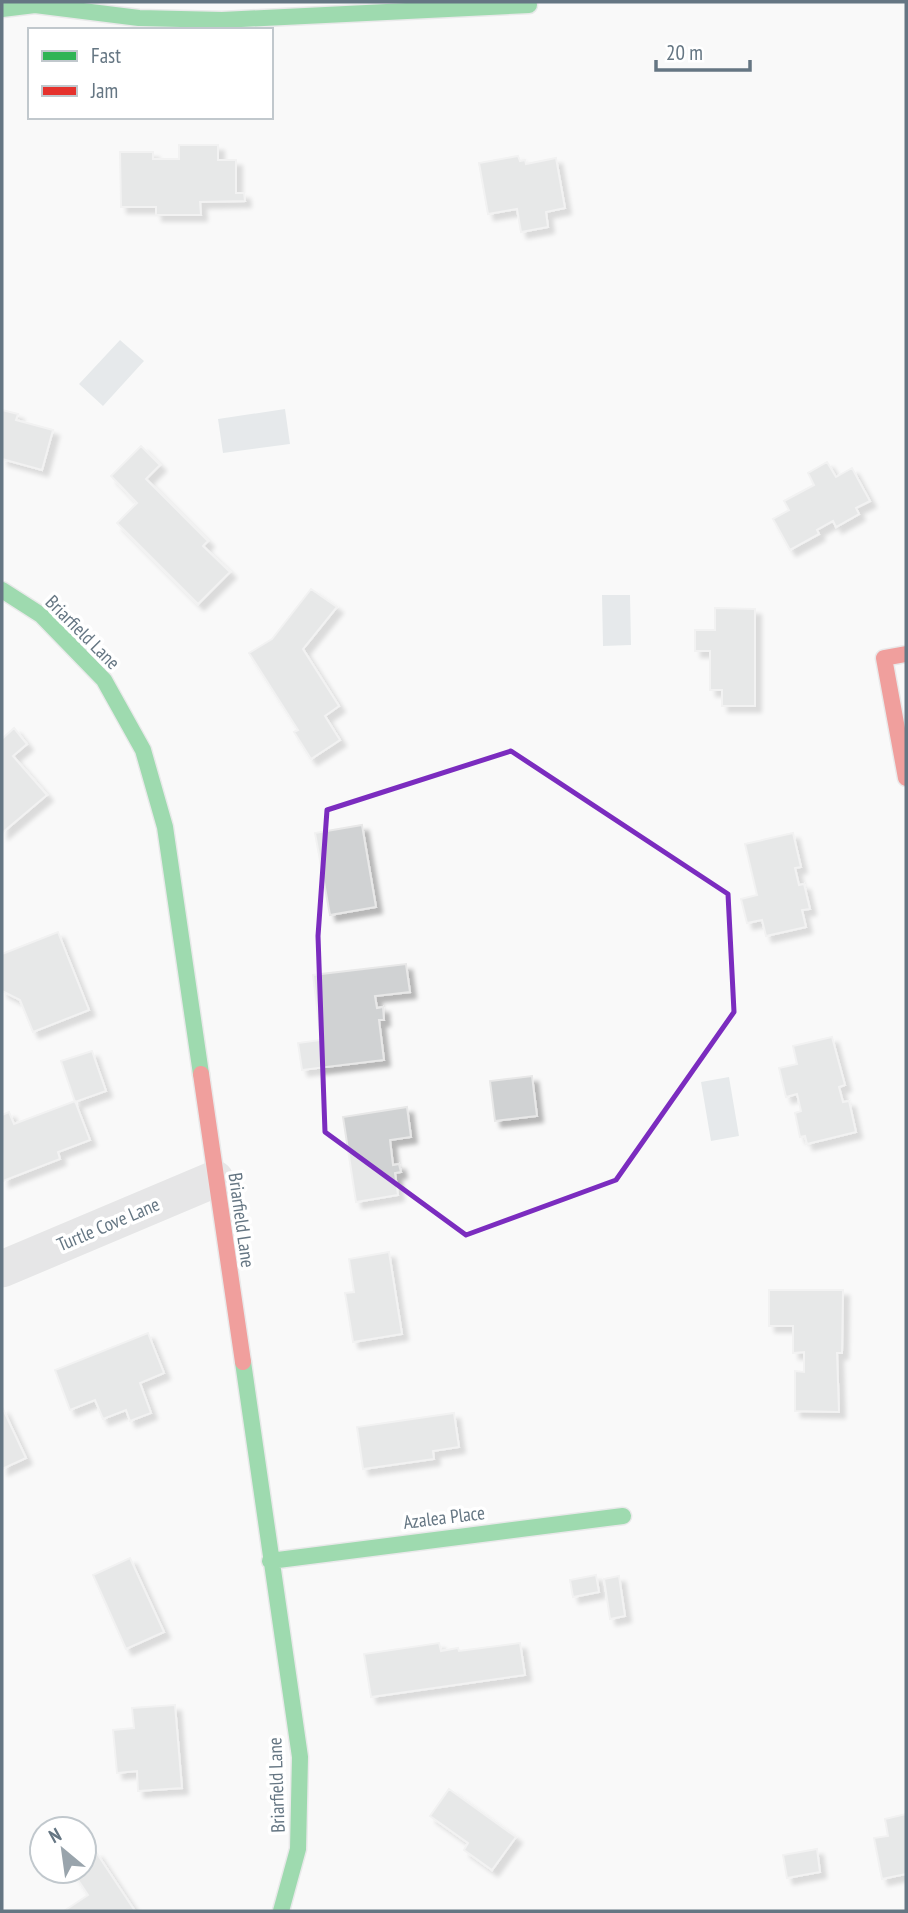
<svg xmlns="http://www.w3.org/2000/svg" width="908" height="1913" font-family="'PT Sans Narrow',sans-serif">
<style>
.water{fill:#ced6d9}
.building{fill:#d0d2d3;stroke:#e8e8e8;stroke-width:2;filter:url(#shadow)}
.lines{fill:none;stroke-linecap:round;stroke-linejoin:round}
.fast-casing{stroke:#d5d6d7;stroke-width:19}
.jam-casing{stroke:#d5d6d7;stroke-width:19}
.street{stroke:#cecfd0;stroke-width:37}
.fast{stroke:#30b455;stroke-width:16}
.jam{stroke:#e5322d;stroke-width:16}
.marked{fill:none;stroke:#7b2cbf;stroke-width:5;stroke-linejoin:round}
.labels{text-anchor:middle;stroke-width:7;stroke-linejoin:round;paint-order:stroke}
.street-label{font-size:19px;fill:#657683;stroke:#fff}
</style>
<defs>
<filter id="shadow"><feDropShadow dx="6" dy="6" stdDeviation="2" flood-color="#0004"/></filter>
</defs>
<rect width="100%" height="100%" fill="#f9f9f9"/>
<path class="water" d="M120,340l24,21 -41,45 -24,-22z
M285,409l5,35 -67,9 -5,-34z
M630,595l1,50 -28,1 -1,-51z
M729,1077l10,59 -28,5 -10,-59z"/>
<path class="building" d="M179,145h39v15h18v33h8l1,8 -45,1 1,13h-45v-8h-35l-1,-55h33v7h26z
M518,156l2,5 5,-1 1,4 30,-6 9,50 -19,4 2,15 -27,5 -4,-23 -29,5 -9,-51z
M2,410l16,4 -2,6 37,10 -11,40 -40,-11z
M141,446l19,19 -14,14 62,62 -5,5 27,26 -32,32 -81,-81 20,-20 -26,-27z
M827,462l9,15 16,-9 18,33 -14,7 3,6 -23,13 -3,-6 -16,9 2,4 -29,16 -17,-31 16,-9 -5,-9 30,-16 -6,-12z
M311,589l26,18 -34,42 36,57 -14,10 15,24 -29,19 -17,-27 4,-2 -49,-77 23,-14z
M715,608l40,1v97h-33v-16h-12v-39h-15v-21h20z
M14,728l13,16 -14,12 34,39 -45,38v-94z
M362,825l14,82 -46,8 -15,-82z
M793,833l8,34 -6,1 4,17 5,-1 6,25 -8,1 4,17 -40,9 -4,-16 -15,3 -6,-24 16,-4 -12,-51z
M58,932l31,78 -56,22 -13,-32 -18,-9v-37z
M406,964l4,28 -35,4 2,12 6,-1 1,13h-5l5,40 -82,10 -4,-27 23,-3 -8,-65z
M832,1037l13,48 -6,2 4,15 6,-1 7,31 -49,12 -2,-8 -5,1 -5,-24 6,-2 -4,-17 -11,3 -7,-29 18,-4 -4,-18z
M92,1051l14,40 -31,11 -14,-41z
M532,1076l5,40 -42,5 -5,-40z
M75,1101l15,39 -32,12 2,7 -57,22 -1,-66 7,-3 5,12z
M407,1107l4,30 -21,3 3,25 6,-1 2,8 -6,1 3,22 -42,7 -13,-85z
M389,1252l13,82 -49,8 -8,-49 9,-1 -5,-33z
M769,1290h74l-1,63h-5l2,59 -44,-1v-40l9,1v-20l-11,1v-27h-24z
M148,1333l16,40 -24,10 11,30 -21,8 -4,-11 -23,9 -8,-19 -25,10 -15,-40z
M2,1407l24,51 -24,11z
M454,1413l5,34 -26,4 1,8 -71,10 -6,-42z
M130,1558l34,74 -38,17 -33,-74z
M596,1575l3,17 -26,5 -3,-17z
M619,1576l6,40 -15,3 -6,-40z
M439,1643l2,8 17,-3 1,3 61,-8 5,32 -154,22 -7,-43z
M175,1705l7,83 -44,3 -1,-20 -20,2 -4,-43 21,-2 -2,-20z
M449,1789l67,48 -24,33 -28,-20 4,-7 -38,-27z
M906,1814v60l-24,5 -8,-41 14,-2 -3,-17z
M817,1849l3,23 -33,6 -4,-23z
M96,1852l39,59h-71l24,-16 -16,-24h12v-10z"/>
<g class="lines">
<defs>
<path id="fast" d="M2,9l33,-4 104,13 83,2 307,-15
M2,590l39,25 63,65 39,70 22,77 36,247
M243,1362l57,395 -2,92 -17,62
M270,1561l353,-45"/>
<path id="jam" d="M906,654l-22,4 22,120
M201,1074l42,288"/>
</defs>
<use href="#fast" class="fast-casing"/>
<use href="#jam" class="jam-casing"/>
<path class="street" d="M2,1269l213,-90"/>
<use href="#fast" class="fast"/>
<use href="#jam" class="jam"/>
</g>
<path d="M0 0H908V1913H0ZM511,751l217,143 6,118 -118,168 -150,55 -141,-103 -7,-196 9,-126z" fill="#f9f9f9" fill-opacity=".55" fill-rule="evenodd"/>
<path class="marked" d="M511,751l217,143 6,118 -118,168 -150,55 -141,-103 -7,-196 9,-126z"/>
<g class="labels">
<g class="street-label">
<text transform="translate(83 632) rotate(45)" y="7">Briarfield Lane</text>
<text transform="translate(242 1220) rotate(82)" y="7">Briarfield Lane</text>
<text transform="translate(108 1224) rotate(-23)" y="7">Turtle Cove Lane</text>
<text transform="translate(444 1517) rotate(-7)" y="7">Azalea Place</text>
<text transform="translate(276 1785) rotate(-92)" y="7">Briarfield Lane</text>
</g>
</g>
<rect width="908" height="1913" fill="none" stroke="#657683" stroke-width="7"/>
<rect x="28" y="28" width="245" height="91" fill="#ffffff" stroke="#c1c8cd" stroke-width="2"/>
<rect x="42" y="51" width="35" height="10" fill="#30b455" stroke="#c1c8cd" stroke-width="2"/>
<text x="91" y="63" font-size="21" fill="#657683">Fast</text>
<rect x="42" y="86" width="35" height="10" fill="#e5322d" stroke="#c1c8cd" stroke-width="2"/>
<text x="91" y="98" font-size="21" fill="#657683">Jam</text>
<g transform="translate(63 1850) rotate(331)"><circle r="33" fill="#ffffff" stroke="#c1c8cd" stroke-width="2"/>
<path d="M0-5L12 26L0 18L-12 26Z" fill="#99a4ac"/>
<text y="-10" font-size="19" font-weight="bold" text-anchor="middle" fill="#657683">N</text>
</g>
<path d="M656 60v10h94v-10" fill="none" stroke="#657683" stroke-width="3.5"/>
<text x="666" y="60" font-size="21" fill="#657683" stroke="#ffffff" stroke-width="5" paint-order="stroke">20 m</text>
</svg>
